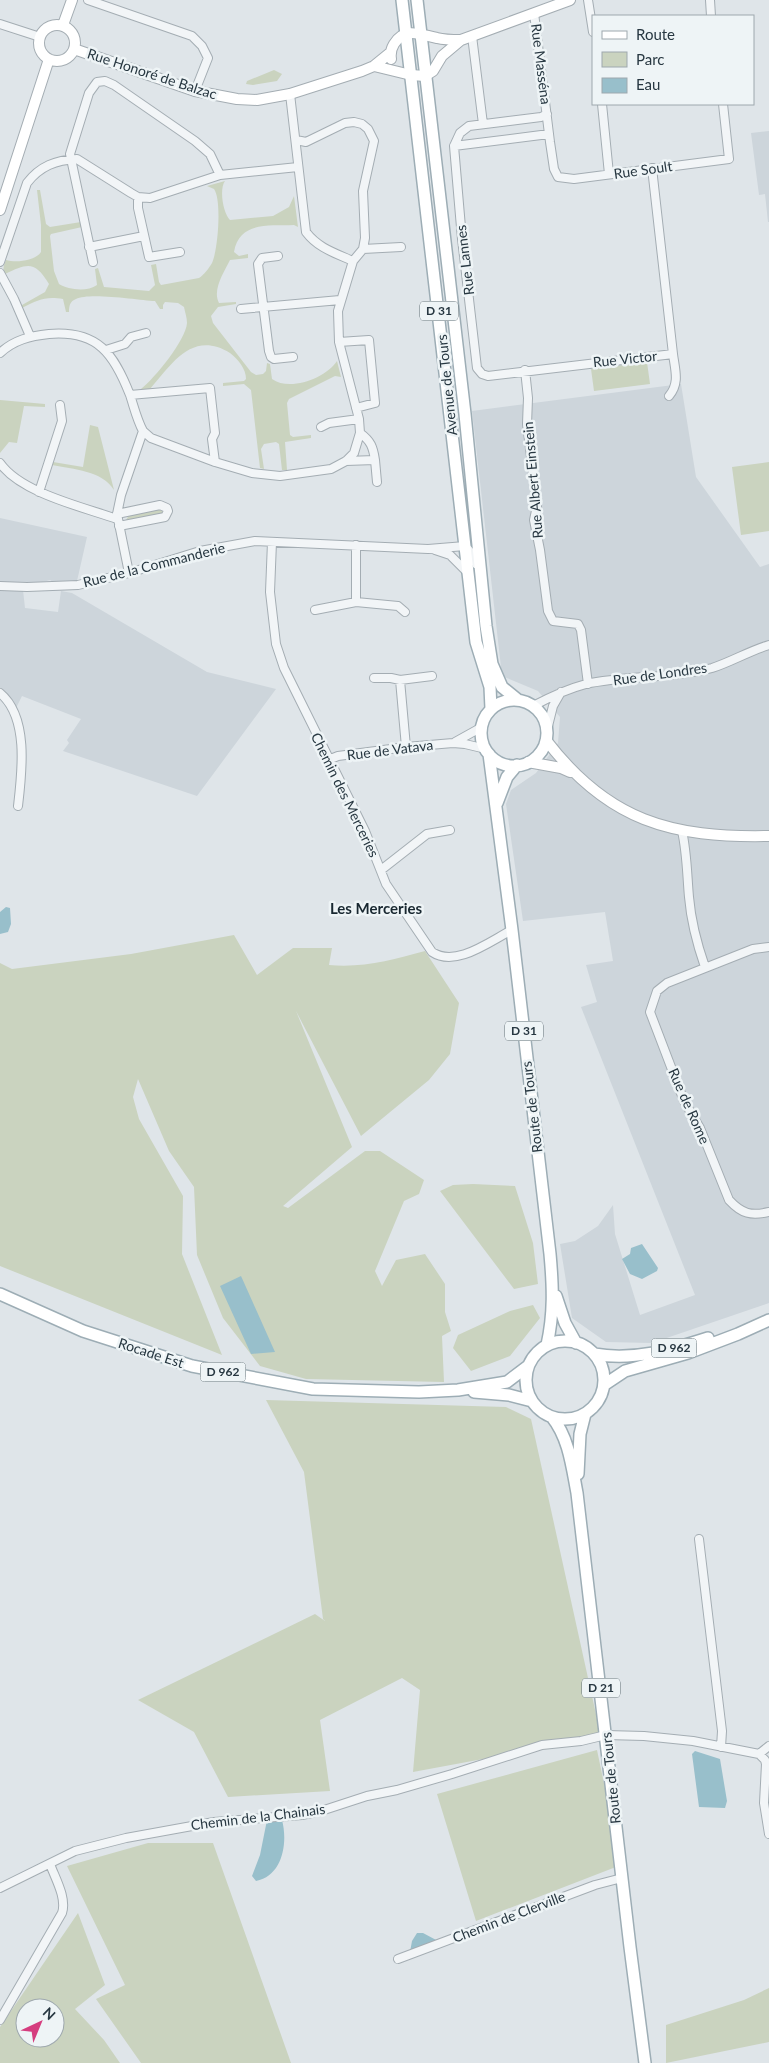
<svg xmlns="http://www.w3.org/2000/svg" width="769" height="2063" font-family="Lato,sans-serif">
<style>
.built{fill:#cdd5db}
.green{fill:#cad3bf;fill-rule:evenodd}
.water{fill:#98bfcb}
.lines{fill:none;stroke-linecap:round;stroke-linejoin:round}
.street-casing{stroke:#a4adb3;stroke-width:10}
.secondary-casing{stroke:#a4adb3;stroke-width:12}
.primary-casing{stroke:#9dadb5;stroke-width:14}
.street{stroke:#f2f5f7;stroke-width:8}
.secondary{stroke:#fff;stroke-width:10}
.primary{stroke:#fff;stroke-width:11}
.labels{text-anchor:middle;stroke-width:5;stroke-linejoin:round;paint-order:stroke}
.shield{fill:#eef4f6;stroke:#637077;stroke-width:1}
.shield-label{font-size:12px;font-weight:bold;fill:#273741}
.street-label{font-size:14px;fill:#273741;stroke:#eef4f6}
.neighbourhood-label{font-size:15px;font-weight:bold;fill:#192831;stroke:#eef4f6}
</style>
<rect width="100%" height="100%" fill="#dfe5e9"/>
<path class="built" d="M769,131v91h-1l-3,-28 -6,1 -8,-62z
M681,384l15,93 64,90 9,-3v739l-117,40 -46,-1 -34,-24 -12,-74 15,-3 23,-15 15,-21 2,29 25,81 55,-20 -114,-288 16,-5 -11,-37 27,-4 -8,-49 -82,9 -17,-117 5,-14 25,-17 22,-30 2,-26 -22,-26 -36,-15 -30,-265z
M0,518l87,19 -10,44 -24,1 -3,-2 -14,4h-36z
M0,590h23l2,18 33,4 3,-21 11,2 135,79 69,17 -79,107 -134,-45 6,-8 -2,-3 14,-21 -59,-23 -6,12 -2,-5 -14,-13z"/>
<path class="green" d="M274,70l8,4 -5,7 -24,4 -7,-1 1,-3z
M225,181c-6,8 -2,32 5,39l43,-4 16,-9 5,-11 4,31 -4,-2c-24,1 -55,-4 -60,27l5,4 9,-2v4l-18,2c-6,12 -18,30 -11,43l17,-1v2l-18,3 -7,9 2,7 38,49 5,3 7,-1 3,-3 1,-8 3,1 2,15c18,13 54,-1 65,-18l4,16 -6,-1 -46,23 -2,4 3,32 3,2 18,-2v3l-26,4 2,28h-5l-3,-26 -3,-2 -12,2 -3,5 3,20 -4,-1 -9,-78 -7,-6 -21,2v-3l21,-2 2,-2c0,-10 -8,-20 -16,-26 -38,-23 -58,11 -80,36h-9c13,-10 45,-49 46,-66 0,-5 -2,-11 -3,-16l-6,-4 -13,-1 -2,3v4h-3l-5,-8c-17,-1 -66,-9 -79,-2 -6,2 -7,7 -7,13h-3l-3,-13c-18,-3 -25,1 -41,9v-3l23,-13 4,-8c-14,-23 -21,-21 -44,-10 -3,-5 -1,-9 1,-14 10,3 29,1 35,-8v-27l-4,-35h3l6,34 4,3 31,-5 1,5 -31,7 -1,2 4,35 5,13c10,6 28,8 38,1l-2,-16 3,-1 6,19 45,4 6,-6 -4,-20 5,-1 3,18 2,3 38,-7c5,-3 10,-10 13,-15 6,-13 10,-63 2,-74l-7,-3z
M647,362l3,22 -56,7 -3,-22z
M0,400l45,4v3l-21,-1 -7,37 -8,-1 -9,11z
M90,425l8,2 16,63c-11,-19 -41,-21 -62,-25l1,-3 30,5z
M769,462v69l-28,4 -9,-68z
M160,508l4,2v4l-36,8 -2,-2 3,-5z
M234,935l23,40 36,-27h39l-3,17c35,3 63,-5 96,-14l34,52 -9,51 -21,26 -68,56 -65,-125 56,136 -69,59 5,2 77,-57h15l44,29 -5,14 -15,7 -29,70 7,15 14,-26 29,-6 20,30v28l6,19 -9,5 2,46 -138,-3 -46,-13 -37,-48 -26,-63 -3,-68 -25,-36 -31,-72 -5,18 6,22 44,77 -1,58 40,101 -222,-89v-303l12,6 119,-15z
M473,1184l42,2 18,57 5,41 -24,5 -74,-98 13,-6z
M533,1305l7,13 -30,38 -39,15 -18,-23 5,-13 52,-24z
M266,1400l240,7 25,12 70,318 -188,35 7,-82 -18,-12 -82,42 10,71 -102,6 -34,-65 -56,-32 177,-86 10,7 -2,-2 -19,-147z
M597,1750l24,115 -145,56 -39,-127z
M148,1843h65l78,220h-150l-45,-64 29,-14 -58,-119z
M78,1913l27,72 -30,24 29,31 16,23h-120v-36zM25,2008h30v30h-30z
M769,1988v54l-103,21v-38l78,-25z"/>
<path class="water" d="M6,907l4,1 1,16 -3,8 -8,2v-22z
M642,1244l16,24 -1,3 -15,8 -12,-5 -8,-15 8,-5 1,-6z
M241,1276l34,76 -24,2 -31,-68z
M695,1751l25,8 7,42 -2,7 -26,-1 -7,-53z
M267,1820h15c6,22 1,56 -26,61l-4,-5 8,-21z
M417,1933h6l15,8 -28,11 2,-11z"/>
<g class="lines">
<defs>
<path id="street" d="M88,0l104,36 10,10 6,12 -13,33
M588,0l5,32
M710,0l1,16
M534,13l16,129 4,27 4,8 16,2 155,-20 -6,-55
M0,24l40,13
M472,36l11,88
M290,94l16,138c12,16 29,21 47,29
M602,104l7,70
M547,114l-6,3 -72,9 -9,7 -6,13 8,93 15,129 5,6 6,2 185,-22 -21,-186
M454,146l95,-12
M138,197v11l11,49 31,-5
M89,247l55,-11
M363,249l38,-2
M278,256l-16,2 -4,6 11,87 2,6 3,2 19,-2
M0,262l27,-79c13,-17 29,-23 50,-24l54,34 7,4 12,1 70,-23 78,-8
M93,262l-23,-108 19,-61 8,-11 8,-1 9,4 81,56 15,13 10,21
M0,273l14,26 16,37
M241,309l99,-9
M339,342l30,-2 6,63 -19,5
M106,350l19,-6 6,-7 15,-4
M0,353c14,-13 30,-17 49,-19 49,-4 65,20 81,61 4,12 7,25 13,36l8,7 64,24 37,11 28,3 51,-7 15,-8 8,-8 6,-20 -1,-14 -20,-77 -1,-31 15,-50 10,-12 2,-11 -2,-47 11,-50 -6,-12 -6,-5 -8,-2 -9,1 -39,19 -10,-2
M525,370l3,28 -1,26 10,82 -3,14 6,30 8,61 5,10 25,3 3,6 7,54
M130,395l80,-7 5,45 -3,6 3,23
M669,396c11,-13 6,-26 4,-42
M321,427l8,-4 30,-4
M375,460l2,22
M346,461l29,-1c-2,-13 -4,-19 -15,-27
M0,463c21,30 83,44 117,56
M39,492l23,-71 -2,-16
M117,514l43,-9 7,3 1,3 -3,6 -46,9
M272,542l-2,50 6,52 8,24 81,163 21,53 46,68c24,16 58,-11 80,-22
M356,545v57
M435,550l15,5 18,18
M129,573l-12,-59 4,-19 22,-64
M0,586l27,1 51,-2 51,-12 71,-22 55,-10 173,8 37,-3 9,10 2,8
M315,610l41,-8 42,4 7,6
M374,678h17l9,2 32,-4
M400,680l6,67
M0,693c29,24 22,79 18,113
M533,706c17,-9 34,-17 53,-22 41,-9 85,-5 126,-16 19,-6 37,-17 57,-23
M547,730l6,-24 8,-14
M455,742l27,-15
M328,760l10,-4 68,-9 47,-4 12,1 21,5
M682,831c5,22 5,44 7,66 2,24 8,47 16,70
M381,870l46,-36 23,-4
M769,947l-16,2 -86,34 -10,8 -7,21 34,89 16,27 29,72c13,14 22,16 40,12
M699,1539l23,192 -1,16
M759,1754l10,-8
M0,1888l75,-37 51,-13 88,-16 88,-7 19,-4 46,-15 30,-6 55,-16 90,-29 39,-4 25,-6 38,1 49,5 66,13 6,6 1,4 -2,39 5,31
M398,1959l197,-74 27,-7
M0,2020l62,-107c5,-15 -7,-35 -12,-49"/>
<path id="secondary" d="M39 43a18 18 0 1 1 36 0a18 18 0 1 1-36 0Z
M63,25l9,-25
M74,49l121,42 42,8 20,1 33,-6 72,-23 12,-5 16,-13
M391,59c-1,-6 0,-10 3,-15 11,-18 27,-9 43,-6 8,2 16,2 24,2
M374,66l37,9 14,1 8,-5 9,-15 19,-16 109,-40
M0,210l49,-151
M546,740c62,81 125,98 223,96
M528,762l33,6 9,4"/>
<path id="primary" d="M402,0l74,642 14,45 1,22
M417,0l48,414 21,212 6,38 10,23 16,13
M481 733a33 33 0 1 1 66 0a33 33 0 1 1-66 0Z
M489,754l23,176 38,324c3,33 4,59 -3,91
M497,803l10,-26 10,-12
M0,1294l83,37 109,35 121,23 106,3 39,-2 49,-8 21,-16
M556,1296l9,27 11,20
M526 1380a39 39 0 1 1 78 0a39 39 0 1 1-78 0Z
M594,1354c39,7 77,-4 114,-16
M604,1385l21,-14 63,-18 50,-19 31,-14
M474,1392l35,3 23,6
M552,1417c17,21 20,50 25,76l53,454 15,116
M578,1474l2,-40 5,-20"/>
</defs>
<use href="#street" class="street-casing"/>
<use href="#secondary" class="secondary-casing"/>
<use href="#primary" class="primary-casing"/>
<use href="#street" class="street"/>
<use href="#secondary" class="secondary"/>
<use href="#primary" class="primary"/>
</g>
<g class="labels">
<g class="shield">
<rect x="420" y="301.5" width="38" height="19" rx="4"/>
<rect x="505" y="1021.5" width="38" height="19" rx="4"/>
<rect x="651.5" y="1338.5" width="45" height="19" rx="4"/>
<rect x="200.5" y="1362.5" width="45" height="19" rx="4"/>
<rect x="582" y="1678.5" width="38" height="19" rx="4"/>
</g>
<g class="shield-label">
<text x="439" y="315">D 31</text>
<text x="524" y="1035">D 31</text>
<text x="674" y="1352">D 962</text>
<text x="223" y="1376">D 962</text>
<text x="601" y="1692">D 21</text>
</g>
<g class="street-label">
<text transform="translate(541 64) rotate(83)" y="5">Rue Masséna</text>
<text transform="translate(152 74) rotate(18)" y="5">Rue Honoré de Balzac</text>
<text transform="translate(643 170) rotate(-8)" y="5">Rue Soult</text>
<text transform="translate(465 260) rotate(-97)" y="5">Rue Lannes</text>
<text transform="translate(625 359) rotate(-6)" y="5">Rue Victor</text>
<text transform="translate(447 385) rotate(-96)" y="5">Avenue de Tours</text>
<text transform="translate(533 480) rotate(-95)" y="5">Rue Albert Einstein</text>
<text transform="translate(154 565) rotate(-14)" y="5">Rue de la Commanderie</text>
<text transform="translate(660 674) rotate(-8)" y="5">Rue de Londres</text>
<text transform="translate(390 750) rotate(-7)" y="5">Rue de Vatava</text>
<text transform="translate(345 795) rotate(64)" y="5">Chemin des Merceries</text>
<text transform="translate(689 1106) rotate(66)" y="5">Rue de Rome</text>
<text transform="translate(532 1107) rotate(-97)" y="5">Route de Tours</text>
<text transform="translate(151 1353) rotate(18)" y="5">Rocade Est</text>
<text transform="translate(611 1778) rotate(-96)" y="5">Route de Tours</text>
<text transform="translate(258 1817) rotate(-7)" y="5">Chemin de la Chainais</text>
<text transform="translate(509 1917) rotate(-21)" y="5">Chemin de Clerville</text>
</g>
<g class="neighbourhood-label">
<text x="376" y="914">Les Merceries</text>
</g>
</g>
<rect x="592" y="15" width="162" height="90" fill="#eef4f6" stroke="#9ea8ae"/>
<rect x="602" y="31" width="25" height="8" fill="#ffffff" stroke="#9ea8ae"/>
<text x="636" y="40" font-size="15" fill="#273741">Route</text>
<rect x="602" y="52" width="25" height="15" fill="#cad3bf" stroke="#9ea8ae"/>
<text x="636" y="65" font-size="15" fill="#273741">Parc</text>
<rect x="602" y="78" width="25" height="15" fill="#98bfcb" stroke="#9ea8ae"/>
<text x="636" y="90" font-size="15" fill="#273741">Eau</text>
<g transform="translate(40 2023) rotate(44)"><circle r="24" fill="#eef4f6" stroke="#9ea8ae"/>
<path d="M0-4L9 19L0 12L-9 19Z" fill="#d53d7e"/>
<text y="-8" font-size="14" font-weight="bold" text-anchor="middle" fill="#273741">N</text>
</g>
</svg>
